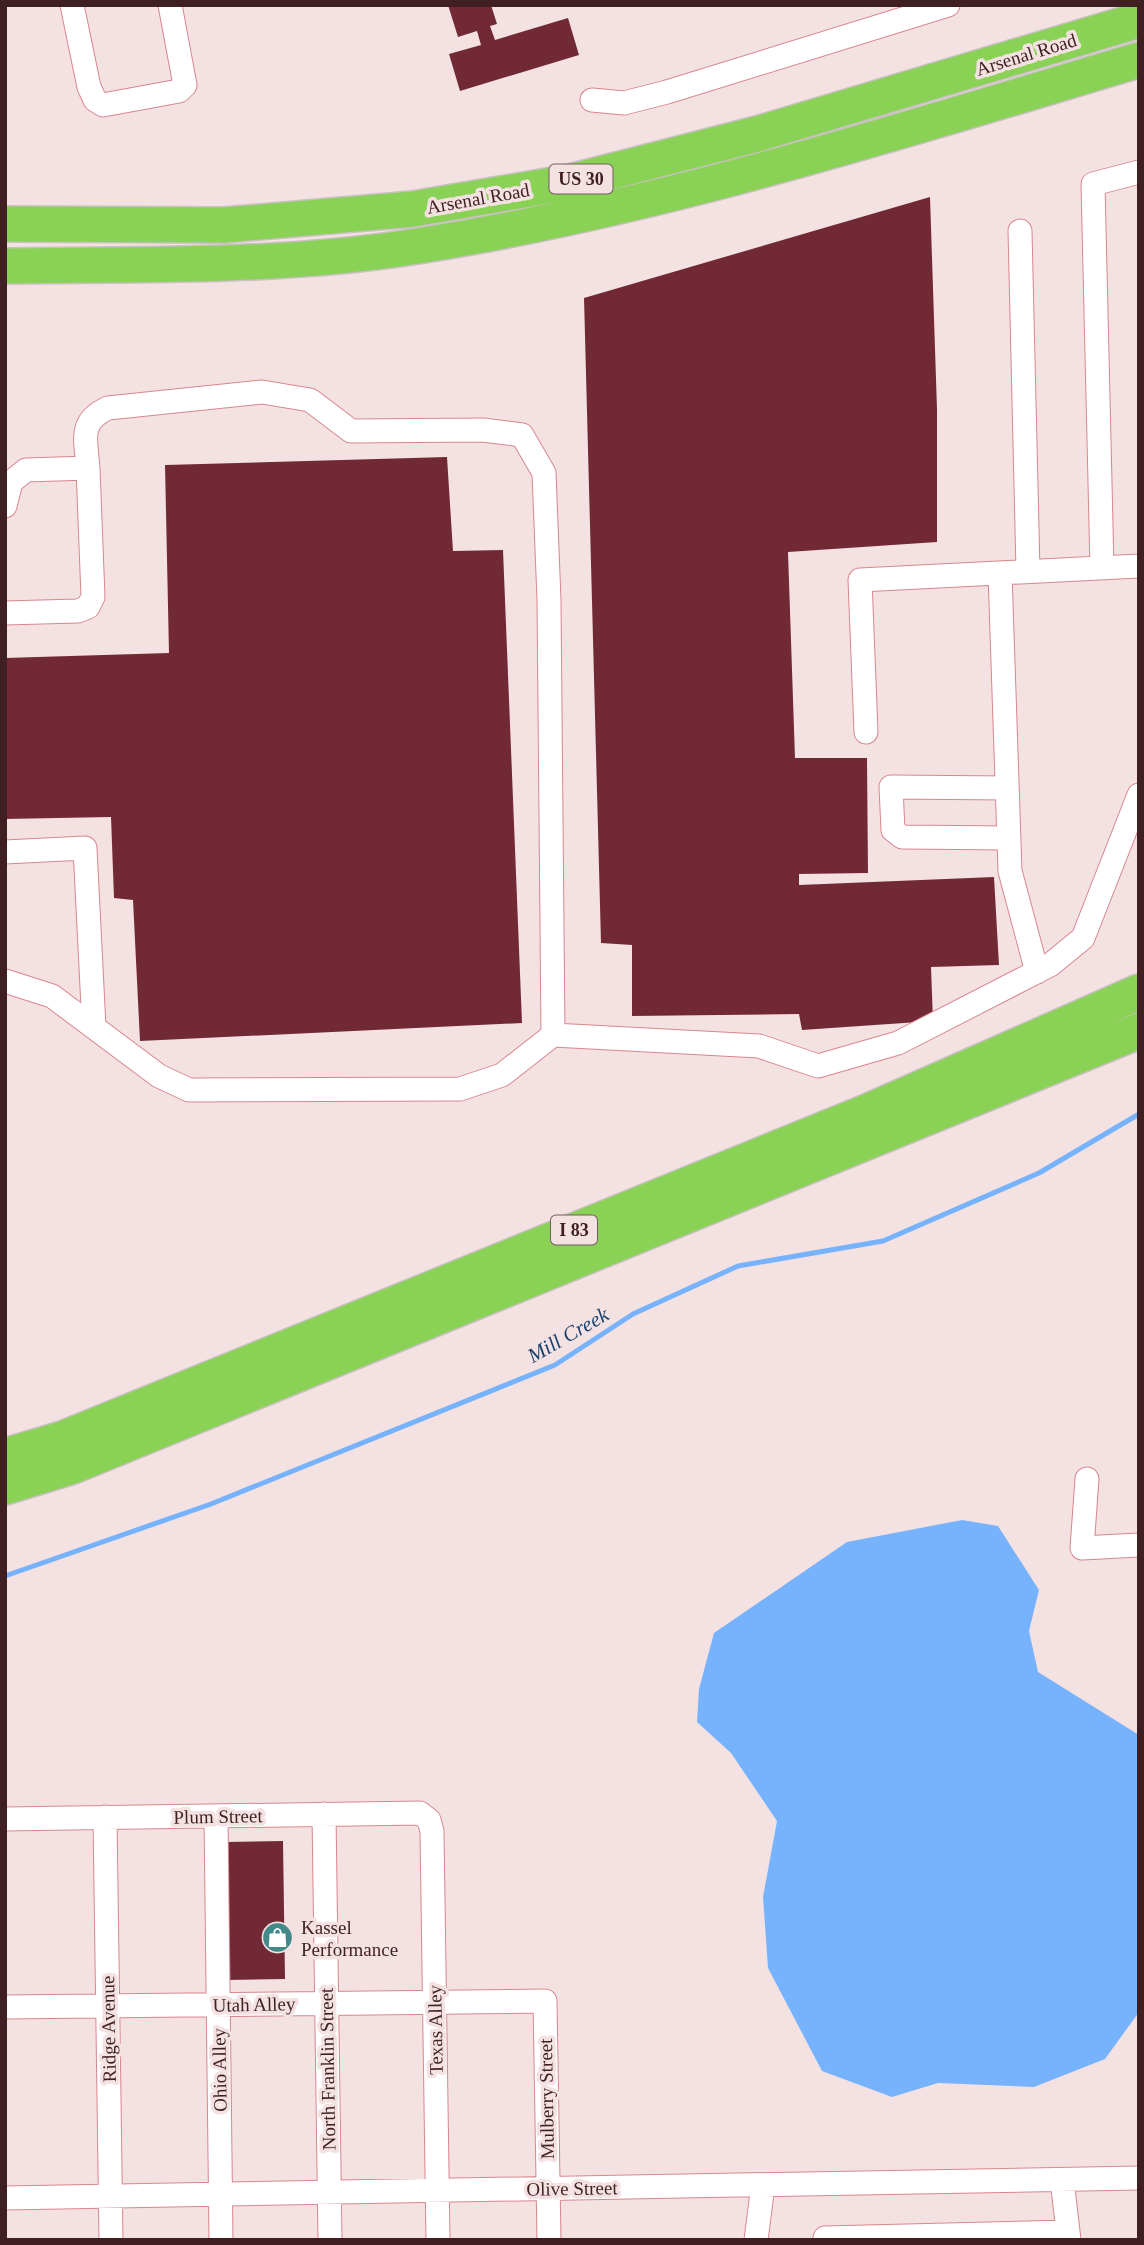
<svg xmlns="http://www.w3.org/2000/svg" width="1144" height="2245" font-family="Georgia,serif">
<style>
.water{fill:#76b3fc}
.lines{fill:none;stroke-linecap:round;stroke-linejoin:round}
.stream{stroke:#76b3fc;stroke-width:5}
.building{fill:#712a35}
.minor-casing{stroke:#d8868e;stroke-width:25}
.highway-casing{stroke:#c9c0c1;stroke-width:38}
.minor{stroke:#fff;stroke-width:23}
.highway{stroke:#8ad256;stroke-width:35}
.labels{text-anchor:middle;stroke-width:7;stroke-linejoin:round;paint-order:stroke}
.shield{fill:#f4e2e3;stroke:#755a5c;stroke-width:2}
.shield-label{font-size:18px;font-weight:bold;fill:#3f1f22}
.street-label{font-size:19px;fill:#3f1f22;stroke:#f4e2e3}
.poi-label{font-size:19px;fill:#3f1f22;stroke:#f4e2e3;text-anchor:start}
.water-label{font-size:21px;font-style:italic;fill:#18416f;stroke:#f4e2e3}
</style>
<rect width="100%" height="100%" fill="#f4e2e3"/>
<path class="water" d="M962,1520l36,6 41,64 -10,41 9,41 101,63v277l-34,47 -71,28 -96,-4 -46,14 -70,-26 -54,-103 -5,-71 14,-76 -46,-68 -34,-31 2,-33 15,-56 133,-91z"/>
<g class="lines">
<path class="stream" d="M5,1576l206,-72 344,-139 78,-51 105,-48 145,-25 156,-68 100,-59"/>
</g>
<path class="building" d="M448,5h43l6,19 -7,2 5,14 73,-22 11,37 -119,36 -11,-37 32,-9 -4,-14 -19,6z
M930,197l7,212v133l-149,10 7,206h72l1,115 -69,1v11l195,-8 5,88 -68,2 2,54 -131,9 -3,-16 -167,2v-71l-31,-2 -17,-645z
M447,457l6,94 50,-1 19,473 -382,18 -7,-141 -19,-2 -3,-81 -106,2v-161l164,-5 -4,-188z
M283,1841l2,138 -58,1 -2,-138z"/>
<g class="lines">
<defs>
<path id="minor" d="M72,5l17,82 6,13 8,5 76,-14 6,-6 -15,-80
M592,100l32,3 43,-11 281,-87
M1020,231l8,340
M88,468c-2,-29 -10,-46 20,-60l154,-16 48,8 41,31 132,-1 39,5 22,38 5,127 4,435
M5,506l6,-24 15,-12 62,-2 5,129 -5,10 -10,4 -73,2
M1102,568l-9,-384 46,-12
M1000,573l10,298 27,101
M866,732l-6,-152 279,-14
M1007,788l-116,-1 2,43 9,7 107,1
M5,852l80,-4 9,179
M5,981l47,15 107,80 30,14 271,-1 42,-14 51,-40 206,11 59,20 80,-23 152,-78 33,-27 56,-143
M1087,1479l-5,69 57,-3
M324,1814l6,426
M216,1816l5,424
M105,1817l6,423
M5,1819l415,-6 9,7 3,11 6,409
M5,2007l540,-6 4,239
M1062,2180l7,60
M5,2198l1134,-20
M825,2238l242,-6
M756,2240l7,-55"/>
<path id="highway" d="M5,224l219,1 189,-16 157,-27 187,-48 382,-114
M5,266c138,-2 277,2 413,-20 245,-39 483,-115 721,-186
M5,1456l57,-17 807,-328 270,-119
M5,1487l68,-21 1066,-435"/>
</defs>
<use href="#minor" class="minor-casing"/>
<use href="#highway" class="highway-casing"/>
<use href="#minor" class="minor"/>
<use href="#highway" class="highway"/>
</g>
<defs>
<symbol id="shop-disc" viewBox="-11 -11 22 22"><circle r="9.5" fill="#428a89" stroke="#f4e2e3"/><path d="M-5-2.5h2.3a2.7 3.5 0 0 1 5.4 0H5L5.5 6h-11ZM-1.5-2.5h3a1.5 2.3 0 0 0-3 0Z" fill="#fff"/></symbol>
</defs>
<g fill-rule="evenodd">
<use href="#shop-disc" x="260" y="1920" width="35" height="35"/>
</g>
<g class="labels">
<g class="shield">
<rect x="549.5" y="164.5" width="63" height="29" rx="5"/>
<rect x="551" y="1215.5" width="46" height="29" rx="5"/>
</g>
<g class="shield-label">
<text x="581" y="185">US 30</text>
<text x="574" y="1236">I 83</text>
</g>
<g class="street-label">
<text transform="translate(1026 54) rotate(-17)" y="7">Arsenal Road</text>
<text transform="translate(478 198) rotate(-10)" y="7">Arsenal Road</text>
<text transform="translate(218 1816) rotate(-1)" y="7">Plum Street</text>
<text transform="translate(254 2004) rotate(-1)" y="7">Utah Alley</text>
<text transform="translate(108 2029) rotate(-91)" y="7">Ridge Avenue</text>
<text transform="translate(435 2030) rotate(-91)" y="7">Texas Alley</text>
<text transform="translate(327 2069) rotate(-91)" y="7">North Franklin Street</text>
<text transform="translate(219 2070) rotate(-91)" y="7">Ohio Alley</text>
<text transform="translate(546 2099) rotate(-91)" y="7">Mulberry Street</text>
<text transform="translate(572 2188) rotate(-1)" y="7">Olive Street</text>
</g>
<g class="poi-label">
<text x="301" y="1934">Kassel<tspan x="301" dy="22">Performance</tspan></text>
</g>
<g class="water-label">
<text transform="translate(568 1335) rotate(-30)" y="7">Mill Creek</text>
</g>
</g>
<rect width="1144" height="2245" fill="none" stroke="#3f1f22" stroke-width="14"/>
</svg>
